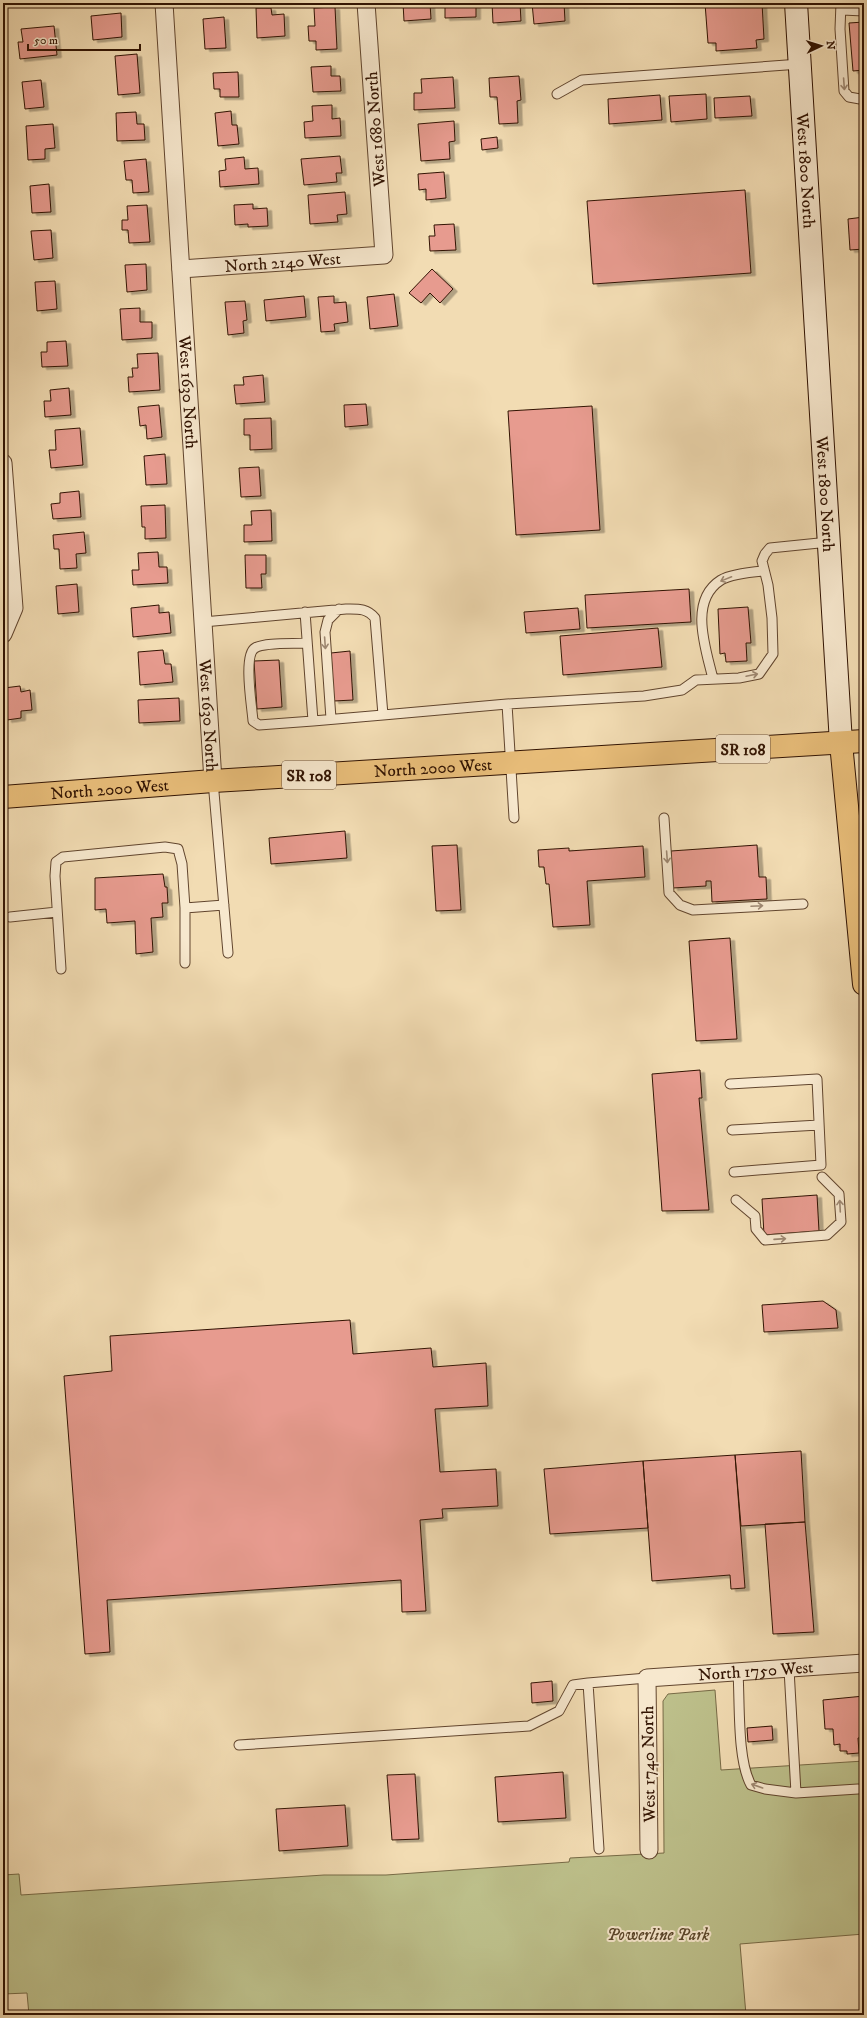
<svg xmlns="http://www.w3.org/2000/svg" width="867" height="2018" font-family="'IM FELL DW Pica',serif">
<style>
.green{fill:#bdc08b;stroke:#776a46}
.building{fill:#e79b8f;stroke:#311302;filter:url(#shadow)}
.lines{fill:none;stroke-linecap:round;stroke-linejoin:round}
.lane-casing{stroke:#61452e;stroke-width:11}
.street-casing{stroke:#61452e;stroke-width:19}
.secondary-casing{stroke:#311302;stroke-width:24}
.primary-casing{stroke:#311302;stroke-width:24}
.lane{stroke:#f7e8ce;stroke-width:9}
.street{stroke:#f7e8ce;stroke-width:17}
.secondary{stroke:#f7e8ce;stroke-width:22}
.primary{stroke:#e9be7a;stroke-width:22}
.oneway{stroke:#9e8872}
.labels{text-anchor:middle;stroke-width:4;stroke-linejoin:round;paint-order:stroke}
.shield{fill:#f7e8ce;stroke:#6c533f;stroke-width:1}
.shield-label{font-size:16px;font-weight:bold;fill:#311302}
.street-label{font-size:17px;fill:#311302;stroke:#f7e8ce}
.park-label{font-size:17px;font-style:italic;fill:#5b472b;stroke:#f7e8ce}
</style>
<defs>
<filter id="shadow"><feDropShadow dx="4.5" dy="2.5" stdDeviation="0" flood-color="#0004"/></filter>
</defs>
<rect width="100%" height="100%" fill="#f2dcb3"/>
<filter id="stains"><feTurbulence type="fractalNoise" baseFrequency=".005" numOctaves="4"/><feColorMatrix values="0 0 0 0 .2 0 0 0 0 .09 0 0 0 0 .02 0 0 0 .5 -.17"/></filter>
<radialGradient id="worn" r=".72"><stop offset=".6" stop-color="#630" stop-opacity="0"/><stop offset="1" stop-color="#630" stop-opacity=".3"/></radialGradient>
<path class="green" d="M715,1690l6,80 143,-9v173l-124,10 6,71h-717l-2,-22 -24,1v-119l16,-1 2,21 303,-20h62l183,-13 1,-4 94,-5 -1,-152 5,-7z"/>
<path class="building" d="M403,3h27l1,16 -27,2z
M445,3h31v14l-31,1z
M492,3h28l1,18 -28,2z
M532,3h32l1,18 -31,3z
M579,3h25l-25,2z
M623,3h26l-25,2z
M705,3h57l2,36 -8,1 1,8 -41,3v-8h-8z
M335,7l2,42 -21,1v-9h-7l-1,-15h7l-1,-18z
M256,8h15l1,7 12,-1 1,22 -28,2z
M121,13l1,24 -29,3 -2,-24z
M224,17l2,31 -21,1 -2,-30z
M864,22v48l-11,1 -4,-48z
M54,26l3,29 -37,4 -2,-17h5l-2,-13z
M137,54l3,39 -22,2 -3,-39z
M331,66v10h9l1,15 -28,1 -2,-25z
M238,72l1,25h-19v-8h-6l-1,-16z
M519,76l2,24 -4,1 1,22 -19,1 -2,-27h-7l-1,-19z
M453,77l2,31 -41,2v-17h8l-1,-14z
M41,80l3,27 -19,2 -3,-27z
M706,94l1,25 -36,3 -2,-26z
M660,95l2,25 -53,4 -1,-25z
M750,96l2,20 -37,2 -1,-20z
M332,105v14l8,-1 1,18 -36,2 -1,-16 9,-1 -1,-15z
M231,111l1,14h5l2,19 -21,2 -3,-33z
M136,112l1,12h7l1,16 -28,1 -1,-28z
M454,121l1,20 -6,1 1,17 -29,2 -3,-37z
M53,124l2,24 -10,1v10l-17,1 -2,-34z
M497,137l1,11 -16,2 -1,-11z
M340,156l2,17h-6l1,9 -33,3 -3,-26z
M244,157l1,12 13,-1 1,16 -39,3 -1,-16 7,-1 -1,-11z
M146,159l3,33 -16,1 -1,-13h-6l-2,-19z
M444,172l2,26 -20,2v-11l-7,1 -1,-16z
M49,184l2,28 -19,1 -2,-27z
M745,190l6,83 -158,11 -6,-83z
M345,192l2,22 -10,1 1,7 -28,2 -2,-29z
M253,204v5l14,-1 1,18 -20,1v-3l-13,1 -1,-20z
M147,205l3,37 -21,1 -1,-13h-6v-10h6l-1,-14z
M864,217v32l-14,1 -2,-31z
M454,224l2,26 -26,1 -1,-15h6l-1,-11z
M51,230l2,28 -19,2 -3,-29z
M146,264l1,26 -20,2 -2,-27z
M432,269l21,20 -13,14 -10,-10 -9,10 -12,-10z
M55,281l2,28 -20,2 -2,-29z
M394,294l4,32 -28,3 -3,-32z
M304,296l2,21 -40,4 -2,-21z
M334,296v7l12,-1 2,20 -14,2 1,7 -14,1 -3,-35z
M245,301l2,19 -4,1 1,12 -16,2 -3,-33z
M140,308v14h12v16l-30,2 -2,-31z
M66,341l2,25 -26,1 -1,-15h6v-10z
M158,353l2,37 -31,2 -1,-15h5l-1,-9h6l-1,-14z
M263,375l2,27 -29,2 -2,-19h10l-1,-8z
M69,388l2,27 -26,2 -1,-16h7l-1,-11z
M366,404l2,21 -23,2 -1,-22z
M159,405l3,32 -15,2 -1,-14 -6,1 -2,-19z
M592,406l8,124 -84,5 -8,-124z
M271,418l1,31 -22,1v-15h-6v-16z
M80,428l3,37 -32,3 -2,-18h7l-1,-20z
M165,454l2,30 -21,1 -2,-29z
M259,467l2,29 -20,1 -2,-29z
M79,491l2,26 -28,2 -2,-15 9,-1v-10z
M165,505l1,33 -21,1v-12h-3l-1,-21z
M271,510l1,31 -28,1v-17h8l-1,-14z
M84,532l2,21 -10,1 1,14 -17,1 -1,-20h-5l-1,-14z
M158,552l1,15h8l1,16 -35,2 -1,-15h7l-1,-17z
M245,555h21v19h-5l1,14h-16z
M77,584l2,28 -21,2 -2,-28z
M689,589l2,33 -104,6 -2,-33z
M159,605v8l10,-1 2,21 -38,4 -2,-29z
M748,607l3,36h-5l1,18 -21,1 -1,-9 -5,1 -2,-45z
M578,608l2,21 -54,4 -2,-21z
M658,628l4,39 -99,8 -3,-39z
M163,650l2,14h6l2,18 -33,3 -2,-33z
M350,651l3,49 -19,1 -3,-48z
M279,660l3,47 -25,2 -3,-48z
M20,686l1,6 9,-2 2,20 -11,1v7l-14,2 -3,-32z
M179,698l1,23 -41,2 -1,-23z
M345,831l2,27 -76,6 -2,-26z
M457,845l4,65 -25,1 -4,-65z
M757,845l2,32h7l1,22 -55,3 -1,-21h-5v5l-33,2 -2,-37z
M643,846l2,31 -58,4 3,44 -37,2 -4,-43h-3l-2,-17h-5l-1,-17 31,-2v3z
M163,874l2,13h2l1,16h-6l1,14 -12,1 2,34 -17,2 -1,-33 -28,2 -1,-14 -11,1v-32z
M730,938l7,101 -41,2 -7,-100z
M700,1070l2,28h-3l10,112 -47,1 -10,-137z
M817,1195l2,36 -55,4 -2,-36z
M823,1301l13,9 2,18 -74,4 -2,-27z
M350,1320l3,34 78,-6 2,19 53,-4 2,43 -53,3 5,63 56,-3 2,37 -56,3 1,9 -23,2 6,91 -24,1 -1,-32 -294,20 3,52 -25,2 -21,-278 48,-5 -2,-35z
M801,1451l4,71 -64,4 -6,-71z
M735,1455l10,133 -14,1 -1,-14 -78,6 -9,-120z
M643,1461l5,67 -98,6 -6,-65z
M805,1522l9,110 -41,2 -8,-110z
M552,1681l1,20 -21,2 -1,-20z
M864,1696v41l-6,1 1,15 -12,1v-3h-7v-7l-6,1 -1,-16h-8l-2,-29z
M772,1726l1,14 -25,2 -1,-14z
M563,1772l3,46 -68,4 -3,-45z
M415,1774l4,65 -27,1 -5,-65z
M345,1805l3,41 -69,5 -3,-42z"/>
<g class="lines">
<defs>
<path id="lane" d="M841,3l-1,26 4,62 5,6 11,2
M842,10l22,1
M557,94l25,-14 218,-16
M305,612l8,109 70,-6
M203,622l143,-13c12,0 21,-1 29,9l8,97 124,-11 137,-8 38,-6 14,-10 43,-2 20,-4 14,-20 -1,-36 -4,-33 -6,-24 3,-7 5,-6 59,-6
M307,643c-13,1 -42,-1 -52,5 -12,7 -3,59 -2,73l6,4 54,-4
M713,679c-7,-30 -25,-78 8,-99 10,-6 31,-8 42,-9
M507,704l7,114
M331,719l-6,-87 3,-12 11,-11
M213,781l15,172
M664,818l5,75 11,12 13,5 110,-6
M10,917l47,-5
M185,963v-55
M61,969l-6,-93 1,-14 7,-5 102,-10 13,2 4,15 3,44 39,-3
M730,1084l87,-5 4,86 -87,7
M732,1130l87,-5
M736,1200l19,16 1,13 9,11 62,-5 14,-13 -2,-28 -17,-17
M789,1669l7,124 62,-4
M738,1673c2,30 -1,87 13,112l14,4 31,4
M239,1745l290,-19 30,-15 14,-26 15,-2
M599,1849l-11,-166 59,-5"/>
<g id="street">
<path id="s1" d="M164,3l49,778"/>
<path id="s2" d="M181,269l203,-14 -18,-252"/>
<path d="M3,463l11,145 -11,26"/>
<path id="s3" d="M649,1850l-2,-172 217,-15"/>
</g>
<g id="secondary">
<path id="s4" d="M796,3l45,740"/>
</g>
<g id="primary">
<path d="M841,743l23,241"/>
<path id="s5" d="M3,797l210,-16 651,-40"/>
</g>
</defs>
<use href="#lane" class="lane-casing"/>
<use href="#street" class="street-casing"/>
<use href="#secondary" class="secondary-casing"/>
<use href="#primary" class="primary-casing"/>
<use href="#lane" class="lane"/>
<use href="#street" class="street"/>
<use href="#secondary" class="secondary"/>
<use href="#primary" class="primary"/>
</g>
<defs><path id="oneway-shaft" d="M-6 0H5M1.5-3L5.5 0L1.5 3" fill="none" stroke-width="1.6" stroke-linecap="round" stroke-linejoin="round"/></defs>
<g class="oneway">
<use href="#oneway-shaft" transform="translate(844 84) rotate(86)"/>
<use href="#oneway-shaft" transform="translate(726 579) rotate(158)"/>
<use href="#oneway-shaft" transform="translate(325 643) rotate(86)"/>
<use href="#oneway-shaft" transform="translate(752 675) rotate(-12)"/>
<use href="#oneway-shaft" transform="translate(667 857) rotate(86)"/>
<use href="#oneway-shaft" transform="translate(757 906) rotate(-3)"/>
<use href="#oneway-shaft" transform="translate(840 1206) rotate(-93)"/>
<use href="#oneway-shaft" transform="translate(780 1239) rotate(-4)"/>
<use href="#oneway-shaft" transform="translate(757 1786) rotate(-161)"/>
</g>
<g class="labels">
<g class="shield">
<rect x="716" y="735" width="54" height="28" rx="3"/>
<rect x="282" y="761" width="54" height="28" rx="3"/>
</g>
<g class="shield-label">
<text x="743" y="755">SR 108</text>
<text x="309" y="781">SR 108</text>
</g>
<g class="street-label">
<text transform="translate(375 129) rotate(-94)" y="6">West 1680 North</text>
<text dy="6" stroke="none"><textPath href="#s4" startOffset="168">West 1800 North</textPath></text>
<text dy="6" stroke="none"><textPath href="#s2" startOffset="102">North 2140 West</textPath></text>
<text dy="6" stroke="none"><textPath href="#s1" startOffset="390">West 1630 North</textPath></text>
<text dy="6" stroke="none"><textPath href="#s4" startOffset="492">West 1800 North</textPath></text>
<text dy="6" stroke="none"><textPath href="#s1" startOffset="714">West 1630 North</textPath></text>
<text dy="6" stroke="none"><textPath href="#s5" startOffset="431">North 2000 West</textPath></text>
<text dy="6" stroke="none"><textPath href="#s5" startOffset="107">North 2000 West</textPath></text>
<text dy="6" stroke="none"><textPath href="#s3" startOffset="281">North 1750 West</textPath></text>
<text transform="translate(648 1764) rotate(-91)" y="6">West 1740 North</text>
</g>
<g class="park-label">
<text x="658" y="1940">Powerline Park</text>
</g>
</g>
<rect width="867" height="2018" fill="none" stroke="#f2dcb3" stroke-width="16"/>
<rect x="4" y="4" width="859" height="2010" fill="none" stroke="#311302" stroke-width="2"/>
<rect x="8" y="8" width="851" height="2002" fill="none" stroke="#311302"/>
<g transform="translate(821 46) rotate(86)" stroke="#f7e8ce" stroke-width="3" paint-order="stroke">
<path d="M0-3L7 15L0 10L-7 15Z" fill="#311302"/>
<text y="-6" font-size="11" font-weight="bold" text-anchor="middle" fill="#311302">N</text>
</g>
<path d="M28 44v6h112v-6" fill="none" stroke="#311302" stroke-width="2"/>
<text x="34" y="44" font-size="12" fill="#311302" stroke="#f7e8ce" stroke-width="3" paint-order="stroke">50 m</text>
<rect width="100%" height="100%" filter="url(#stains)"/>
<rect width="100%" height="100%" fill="url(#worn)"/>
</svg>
